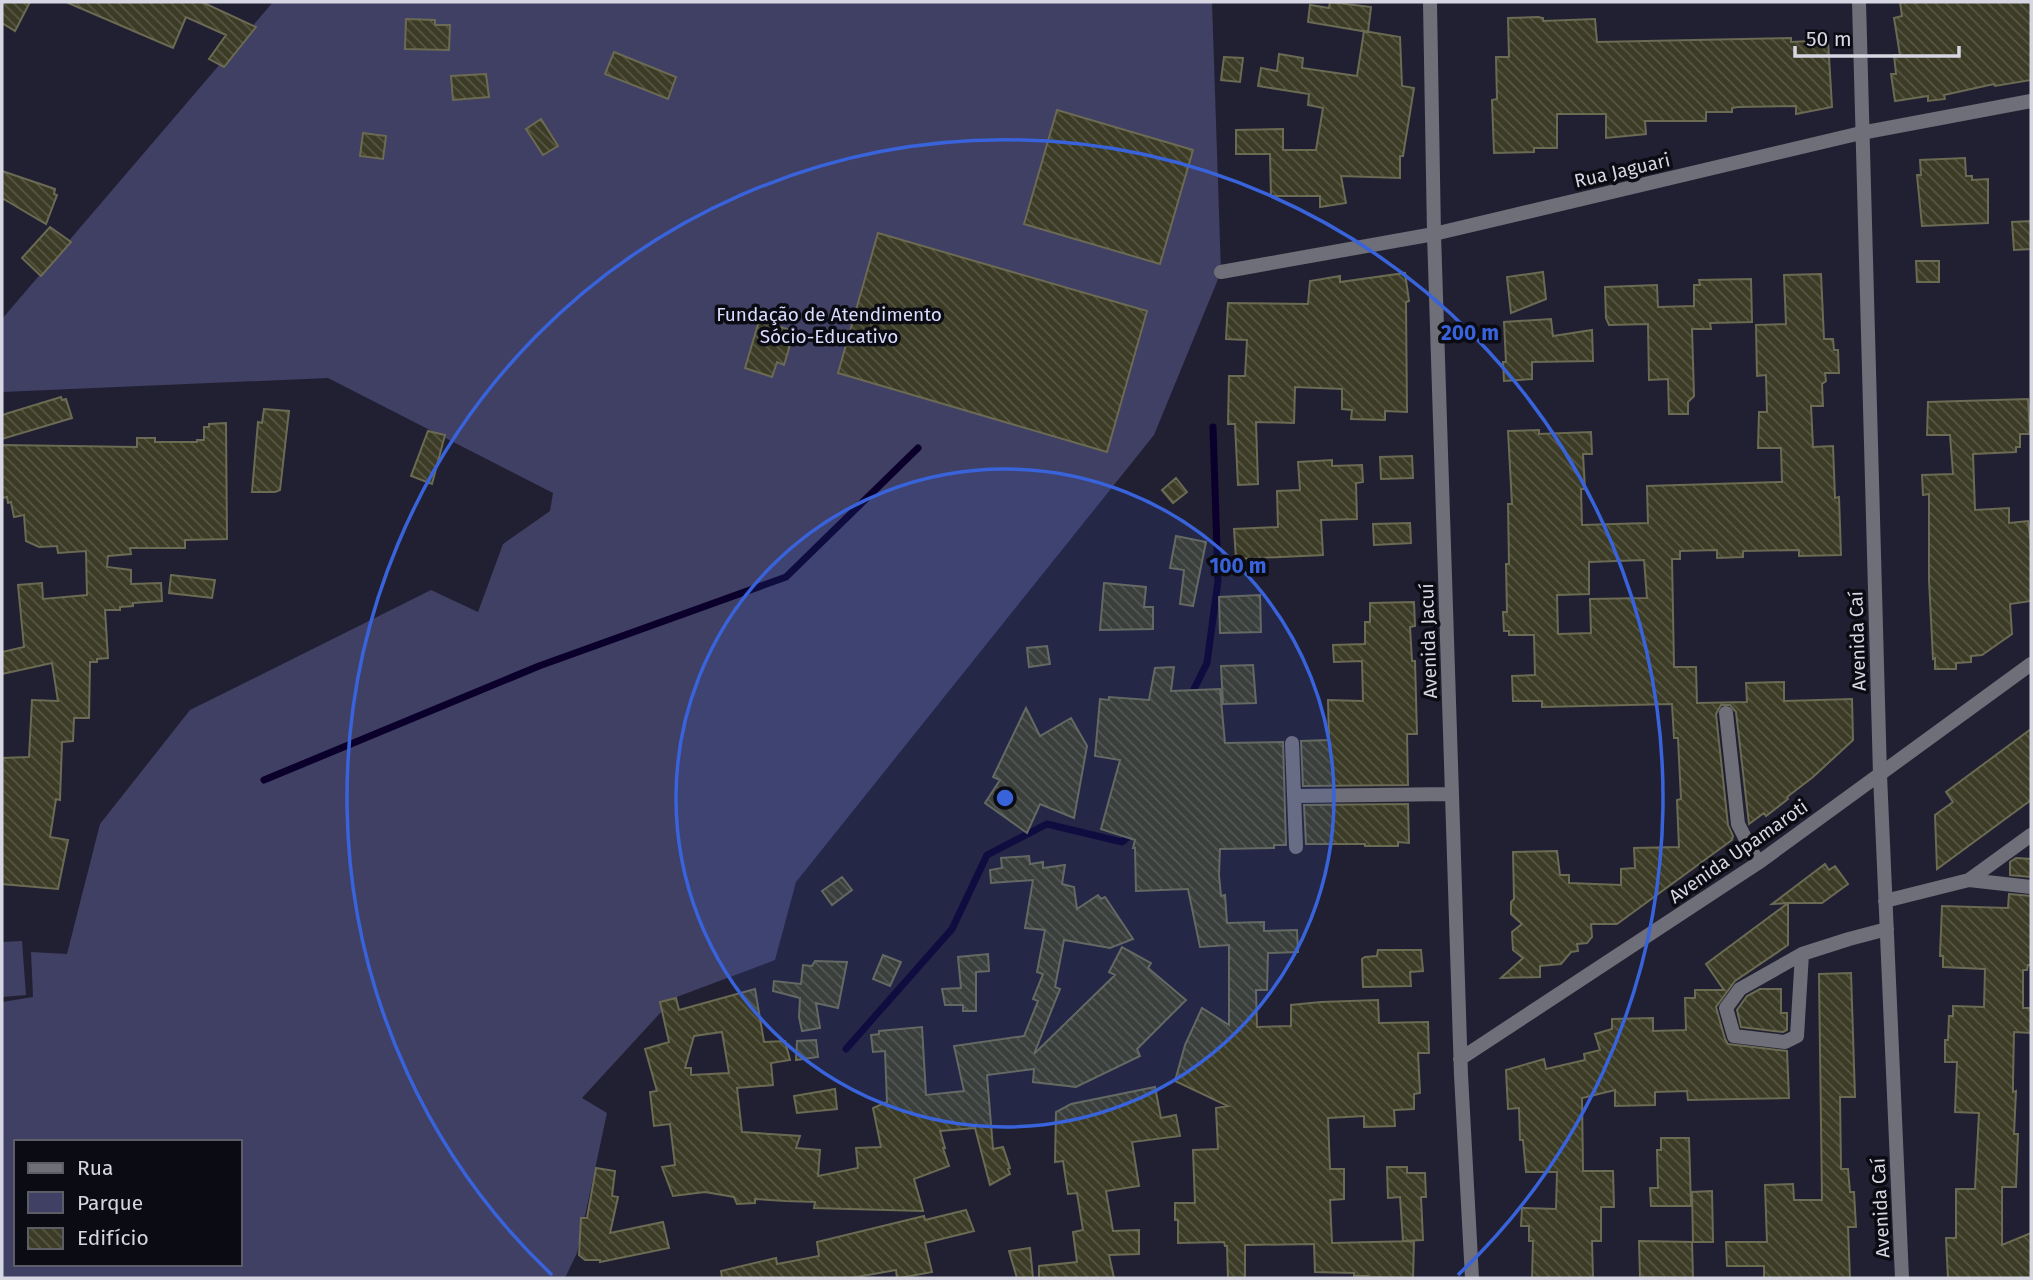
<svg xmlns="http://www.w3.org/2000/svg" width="2033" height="1280" font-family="'Fira Sans',sans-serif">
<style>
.green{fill:#403f64;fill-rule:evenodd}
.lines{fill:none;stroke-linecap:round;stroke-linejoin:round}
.stream{stroke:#0a002b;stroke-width:7}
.building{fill:url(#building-back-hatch);stroke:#6b6a53;stroke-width:2;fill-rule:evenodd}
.minor{stroke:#6f6f79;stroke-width:14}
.ring{fill:none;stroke:#3963da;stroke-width:3.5}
.labels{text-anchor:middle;stroke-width:7;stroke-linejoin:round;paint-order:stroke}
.street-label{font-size:19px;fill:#d7d7e3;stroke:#0b0b13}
.park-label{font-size:19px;fill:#dbdcfd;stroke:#0b0b13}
.centre{fill:#3963da;stroke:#0b0b13;stroke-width:3.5}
.ring-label{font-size:21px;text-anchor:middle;font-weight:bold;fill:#3963da;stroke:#0b0b13;stroke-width:7;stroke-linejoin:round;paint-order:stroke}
</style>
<defs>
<pattern id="building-back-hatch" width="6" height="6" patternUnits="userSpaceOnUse" patternTransform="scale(1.75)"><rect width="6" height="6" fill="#3c3b26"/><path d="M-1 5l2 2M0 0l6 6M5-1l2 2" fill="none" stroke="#575745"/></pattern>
</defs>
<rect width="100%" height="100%" fill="#212032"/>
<path class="green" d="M273,2h939l9,270 -67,163 -358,447 -21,78 -101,38 -92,100 25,15 -30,140 -12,25h-563v-276l31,-5 -2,-45 36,2 33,-130 90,-114 241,-120 47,22 25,-68 47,-33 3,-18 -225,-115 -326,14v-73zM16,1142h224v122h-224z
M22,941l4,54 -24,2v-55z"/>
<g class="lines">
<path class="stream" d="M1194,700v-11l13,-26 11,-82 -5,-154
M264,780l275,-114 247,-89 132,-129
M846,1049l106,-120 35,-74 60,-31 75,18 11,-9"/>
</g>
<path class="building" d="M2,2h28l-15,29 -13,-8z
M66,2h136l54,25 -32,40 -15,-8 17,-24 -40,-18 -13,31z
M1330,2l41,5 -3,25 -60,-10 2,-17 19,3z
M1900,2h131v78l-36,6 -1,-2 -50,11 1,4 -17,2v-5l-33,5 -4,-27h5l-2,-19h6l-6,-37 8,-2z
M1538,17l5,1v3l52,-2 2,23 194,-4v4l37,-2 4,67 -36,7v-8l-58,1 -6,1v4h-26v9h-61l1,13 -40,4v-24h-49v34h-23v4l-40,1 -2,-53 5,-1 -1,-42h13l-1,-39z
M406,19l29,1v5h15l-1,25 -44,-1z
M1364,31l36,6 2,49 12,2 -11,68h-3v22l-59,-2 5,27 -26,4v-11h-49l-1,-42h-34v-24l47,-1v21h33l7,-42 -15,-3 1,-11 -51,-8 3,-18 16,3 2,-17 24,4 -1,10 55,8z
M614,52l62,25 -8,22 -63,-25z
M1224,57l19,1 -3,24 -19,-2z
M486,74l3,23 -36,3 -2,-24z
M1057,110l136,40 -33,114 -136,-40z
M541,119l17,27 -15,9 -17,-26z
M363,133l23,3 -3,23 -23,-3z
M1965,158l1,18h6v4l16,-1v44l-66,3 -5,-51h4l-1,-15z
M2,171l53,18 -1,5 3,1 -11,29 -44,-26z
M2031,221v28l-17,1 -2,-28z
M50,227l21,15 -30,34 -19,-18z
M878,233l269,78 -40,141 -269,-79z
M1916,261h23v21h-22z
M1543,272l3,27 -35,14 -4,-36z
M1405,273l4,28 -3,1 1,110 -22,-1v9l-34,-1 1,-9 -10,-1v-20l-47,-2 -1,36 -38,-1 2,62 -20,1 -3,-61h-7l1,-48h16l2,-36 -21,-1 2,-36 80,1 2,-23 30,-5v6z
M1821,274l3,65h9l1,11h4l1,23h-14l1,8 -4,3 1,22h-12l2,41 20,-1 2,52 4,-1 2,58 -42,1v-6l-56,1v6l-26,1v-8l-37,1v8h-8l2,108h22l1,36 50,-1 -1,-19 38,-1v19l68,-2 1,41 -40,37 -26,20 1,2 -22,17 -2,-3 -15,11 -13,-112 -6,-7h-9l-5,9 12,111 5,11 -1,4 -115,84h-26l1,13 -5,6 -10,1 1,7 -7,1 -10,12 -21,2v11l-39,1 22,-20 -10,-8 -1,-18 10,-8 -11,-10v-12l3,-3 -1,-47 44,-1 3,24h9v8l52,2v-16l14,-1 -1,-20 45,-1 -2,-47 4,-1 -3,-61h-4l-2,-34 -130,3v-6h-29l-1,-25 23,-1 -1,-40h-25v-4h-5l-1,-19h4l-1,-48h3l-1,-60h4l-4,-73 31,-1v4l52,-2 1,22h-9l2,35h-4l1,36 66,-2 -1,-37 135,-4 -1,-34h-23l1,-36h8l-1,-37 -9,1 -1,-51 30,-1 -2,-49zM1644,560l3,38 -57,1 1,34 -33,1 -1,-39 32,-1v-32z
M1751,279l1,43 -42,1 1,6h-19l2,67 -6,6v12h-19l-1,-35 -19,1 -1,-56 -39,1 -3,-7 -1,-31 52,-2 1,22 36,-1v-21h6l-1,-5z
M1551,319l2,17 39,-6 1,31 -61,1v17l-28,2 -1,-19h3l-2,-40z
M759,321l28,8 -5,14 8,2 -6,20 -7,-3 -5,15 -27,-9z
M61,397l1,3 4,-1 6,19 -70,21v-24z
M2028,399l2,35h-10v13h-4v5l-43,2 2,56 34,-2v15l19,-2 3,23v57l-21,3 2,30 -30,21 -11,1v6l-15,1v6h-21v-11l-2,1 -4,-79v-86l-6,1 -1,-20 31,-1 -3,-39h-23l1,-33z
M264,409l25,2 -9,79 -5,2h-23l6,-70 4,1z
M226,423l1,116 -42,1v8h-55l1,6 -23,2 -1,11 24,3v14l30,-1 1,18 -29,2v3l-13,1v3h-15l3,48 -11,1v3h-7l-1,56h-15l-1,23 -11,1 -2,58 -4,-1 -6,38 18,3 -10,49 -56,-5v-126l27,-1 3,-57 26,1 -6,-38 -50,11v-22l22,-5 -6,-62 24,-2 1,16 44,-4 -1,-44 -28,2 -1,-7 -18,1 -13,-6 -2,-26 -10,2 -3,-15 -3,1 -1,-6 -5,1v-53l135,2v-9h18v4h42v-2h7v-13h5v-3z
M428,431l17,4 -13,49 -21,-8z
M1412,456l1,22 -32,1 -1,-22z
M1332,460v6l30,-1 1,17 -7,1 1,36 -36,1 2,35 -87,4 -2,-30 44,-2 -1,-36 23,-1 -2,-28z
M1176,478l11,14 -14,11 -11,-13z
M1410,523l1,20 -37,2 -1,-21z
M1176,536l30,6 -13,64 -13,-2 4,-34 -14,-2z
M171,575l44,5 -3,18 -43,-5z
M1104,583l42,4 -2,20h9v22l-53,1z
M1260,595l1,37 -41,1 -1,-36z
M1414,602l1,24 -5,1 2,34h3l2,73h-10l1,51 -105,1 -2,-45 28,-1 -1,-40 35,1 -1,-40 -28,1 -1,-17 32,-1v-22h5v-19z
M1047,646l3,18 -21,3 -2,-19z
M1253,665l3,38 -33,1 -2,-38z
M1174,667l-3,24 49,-2 5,54 58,-1 3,103h-12v3l-54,1 -1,26 2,21 4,-1 2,28 37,-1v9l33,-1 1,22 -30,1 -1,37h-11l1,37 34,-1v-21l30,-3 57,-2 1,23 49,-1 1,31h-11l2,40 -6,1v15l-20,1 1,16 -31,1v-11l-36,2 2,51h14v30l-14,1 2,43 82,-2 -1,37 -44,-1 -1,-1h-14v-3l-39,-1 -1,-28 -69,1v33h-17l-1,-32h-2l-1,-4 -46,1v-23h-3v-17h20l-2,-53 25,-1 -2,-41 12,-2 -53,-25 10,-36 17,-37 27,17v-80l-29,2 -12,-58 -52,2 -1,-43h-2l2,-8 -34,-11 19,-69 -25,-4 5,-57 9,1v-3l40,3 6,-32z
M1026,708l14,28 31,-18 16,28 -13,72 -34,-14 -13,29 -42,-30 15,-23 -7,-3z
M2031,729v71l-94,69 -2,-54 18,-13 -7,-10z
M1408,804l1,39 -11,-1v4h-33v-2h-59l-2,-39z
M1029,856l1,8 13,-2v6l22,-3 -3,19 12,3 3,22 21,-14 3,4 4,-2 28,42 -23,9 -46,-8 -9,47 5,2 -26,65 81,-79 -6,-3 13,-25 29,16 -3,5 38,32 -49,49 3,7 -64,31 -43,-5 1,-13 -47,6 6,74 10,-2 7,21 -2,1 2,5 -20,11 -15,-57 -35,3 5,17h-2l6,18 -35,13 9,32 -109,-3 1,-6 -29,-1 -31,-2v4l-18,1 -3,-7 -29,-5 -32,4 -11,-29 13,-2 -5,-41 -16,2 -4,-34 7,-1 -12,-42 24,-7 -9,-40 16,-4 3,12 76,-21 9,53 21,-1 5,19 -19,3 2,22 -36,3 5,44 58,4 -4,12 24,2 -2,26 40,-8 -2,-20 25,-1 -8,-39 14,-6 -2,-51 -12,1 -2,-17 8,-1v-3l43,-4 4,68 38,-4 -10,-45 70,-10 14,-35 -5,-2 10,-25 -6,-2 8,-42 -20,-2 8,-48 -42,3 -1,-13 12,-2 -1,-10zM722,1032l7,41 -38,2v-7h-6l9,-32z
M2016,858l15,1v18l-21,-2v-13z
M1825,864l4,6 6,-4 13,18 -26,19h-34v42l-53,36 -19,26 9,32 3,5 59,7 2,47 -101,2 -1,-9 -32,1v13l-40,1v-16l-33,8 1,73h30l1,36h-13v34h-9l1,37h-61l1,-37h-4v-15h-8l1,-18 34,1 1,-37h-31l-3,-32h-3l-1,-32 -11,1 -2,-39 38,-11 2,10 39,-9 -1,-6 16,-4 -5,-16 17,-5v-10l41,-1v13l33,-1 -1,-32h10v-8h29l-18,-26 82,-61 -16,1z
M842,877l10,13 -20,15 -10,-14z
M2009,894l22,2v69h-3l-1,5h-4v38h8v25l-17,-1 -1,49v11l3,-1 -2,43h4l-2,53h-14v58l29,-12v45h-83l-2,-40h10v-49h19l4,-76 -24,-1 2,-50h-12v-22h3l1,-24h4v-10l31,1 1,-38 -42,-2v-11h-3l2,-50 66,2z
M1378,950h43l2,21 -13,1 1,14 -48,1 -1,-28 3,-2 12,-1z
M988,954l1,17 -13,1v39h-13v-6h-18l-3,-16 19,-1 -3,-31z
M883,955l18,7 -11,24 -17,-7z
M815,961l32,1 -9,46 -22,-5 4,25 -18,3 -3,-14 1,-19 -27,-7 1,-10 27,3 2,-19 9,1z
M1851,973l4,124h-15l1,72h7l2,23h4l2,35h-8l2,51h-86v-12h-37l-1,-24h41l-2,-57 28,-1 1,16h28l-3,-226z
M1760,989h21v24h6v17l-4,2 -42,-5 -4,-17 10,-14z
M816,1040l2,17 -22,3 1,-19z
M1155,1087l6,31 15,-3 4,21 -48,6 7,44 -33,5 7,40 26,-1v24l-30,1 5,23h-75v-12l38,-4 -4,-30 10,-2 -6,-37 -9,1 -5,-33 -8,1 1,-50 15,-8z
M835,1089l2,20 -40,4 -3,-17z
M1661,1138h28l2,68h-40l-1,-18h8l-1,-38h4z
M1387,1167h20v6h18l1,24h-5l2,43 -20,1 -3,-44 -12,1z
M596,1168l19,3 -3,25 6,1 -8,36 53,-11 6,26 -69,14v-2h-15l-6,-5 2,-37h6z
M1712,1191l1,51h-20l-1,-50z
M966,1210l8,21 -49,12 7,29 -32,6h-3l-1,-8 -45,8h-129l-1,-7 55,-13 1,6 42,-8 -2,-14 107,-26 1,4z
M1639,1241l53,1 1,36 -53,-1z
M1030,1248l3,30h-16l-8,-27z"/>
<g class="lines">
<path class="minor" d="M1430,2l4,232 27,841 11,203
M1859,2l21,773 22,503
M1221,272l213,-38 427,-101 170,-32
M1726,713l12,111 20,39
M1292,743l4,104
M1294,796l158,-2
M1969,880l62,7
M1885,901l84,-21 62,-45
M1802,954l-5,82 -12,6 -51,-6 -8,-28 14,-19 62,-35 47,-15 38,-10
M1460,1059l298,-196 273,-199"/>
</g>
<circle cx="1005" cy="798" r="329" fill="#3963da" fill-opacity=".12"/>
<g class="ring">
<circle cx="1005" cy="798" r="329"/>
<path d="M552 1275A658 658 0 1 1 1458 1275"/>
</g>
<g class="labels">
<g class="street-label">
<text transform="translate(1622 170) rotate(-13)" y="7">Rua Jaguari</text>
<text transform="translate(1428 641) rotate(-92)" y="7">Avenida Jacuí</text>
<text transform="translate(1857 641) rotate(-92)" y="7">Avenida Caí</text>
<text transform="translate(1738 851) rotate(-35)" y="7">Avenida Upamaroti</text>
<text transform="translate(1880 1208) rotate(-93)" y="7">Avenida Caí</text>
</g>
<g class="park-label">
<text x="829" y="321">Fundação de Atendimento<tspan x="829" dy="22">Sócio-Educativo</tspan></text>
</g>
</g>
<circle cx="1005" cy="798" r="10" class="centre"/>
<g class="ring-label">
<text x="1470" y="340">200 m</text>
<text x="1238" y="573">100 m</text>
</g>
<rect width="2033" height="1280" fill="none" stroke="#d7d7e3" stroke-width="7"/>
<rect x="14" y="1140" width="228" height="126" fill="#0b0b13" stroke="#5d5d66" stroke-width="2"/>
<rect x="28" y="1163" width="35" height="10" fill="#6f6f79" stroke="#5d5d66" stroke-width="2"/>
<text x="77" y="1175" font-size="21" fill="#d7d7e3">Rua</text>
<rect x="28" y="1192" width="35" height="21" fill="#403f64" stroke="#5d5d66" stroke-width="2"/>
<text x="77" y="1210" font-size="21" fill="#d7d7e3">Parque</text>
<rect x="28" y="1228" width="35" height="21" fill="url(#building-back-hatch)" stroke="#5d5d66" stroke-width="2"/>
<text x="77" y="1245" font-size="21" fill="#d7d7e3">Edifício</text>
<path d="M1795 46v10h164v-10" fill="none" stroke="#d7d7e3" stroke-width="3.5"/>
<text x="1806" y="46" font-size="21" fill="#d7d7e3" stroke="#0b0b13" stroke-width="5" paint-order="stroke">50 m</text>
</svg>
